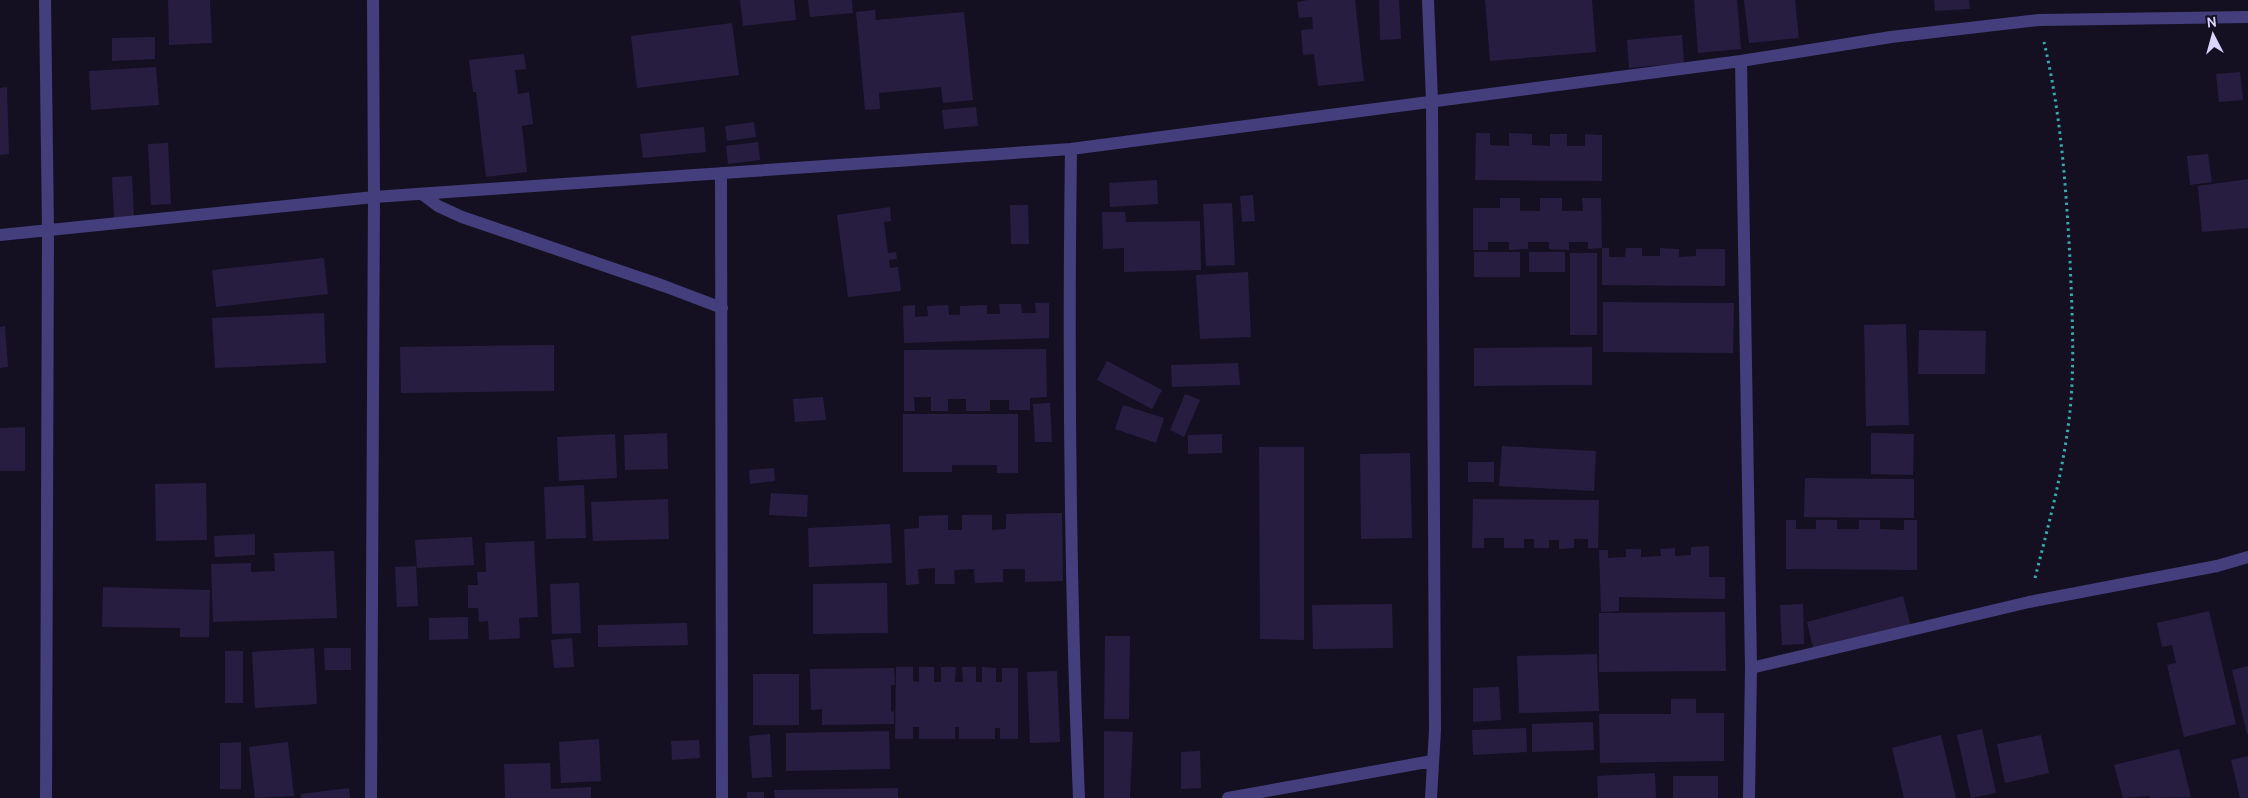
<svg xmlns="http://www.w3.org/2000/svg" width="2248" height="798" font-family="Cabin,sans-serif">
<style>
.building{fill:#271d41}
.lines{fill:none;stroke-linecap:round;stroke-linejoin:round}
.path{stroke:#38aaab;stroke-width:3;stroke-dasharray:2.5 4;stroke-linecap:butt}
.minor{stroke:#453e7d;stroke-width:12}
</style>
<rect width="100%" height="100%" fill="#141022"/>
<path class="building" d="M168,0h42l2,43 -43,2z
M740,0h54l2,20 -53,6z
M808,0h44l1,13 -43,4z
M1308,0h47l9,81 -46,5 -4,-32 -11,1 -2,-25 12,-1 -1,-12 -13,1 -2,-16z
M1379,0h20l2,39 -21,1z
M1485,0h107l4,52 -106,9z
M1694,0h43l4,49 -43,4z
M1744,0h51l4,38 -50,5z
M1934,0h35l1,9 -35,2z
M875,10l1,10 88,-8 9,88 -30,3 -2,-16 -62,6 1,16 -15,1 -9,-98z
M732,23l7,52 -102,13 -6,-52z
M1682,35l2,28 -55,5 -2,-28z
M155,37v22l-43,2v-23z
M524,54l2,15 -11,1 3,24 11,-2 4,32 -11,2 5,46 -41,5 -10,-85h-3l-4,-32z
M156,67l3,38 -68,5 -2,-39z
M2240,72l3,28 -24,2 -3,-28z
M7,87l2,67 -9,1v-67z
M976,107l2,19 -34,3 -2,-19z
M754,122l2,15 -29,4 -2,-15z
M704,127l2,25 -63,6 -3,-24z
M1476,133h14v12l19,1v-13l23,1v11l18,1v-12h17v12h18v-12l17,1v46l-127,-1z
M758,142l2,18 -32,4 -2,-18z
M168,143l3,61 -20,1 -3,-61z
M2208,154l4,28 -22,3 -3,-29z
M132,176l2,41 -20,1 -2,-41z
M2248,179v49l-46,4 -4,-46z
M1157,180l1,24 -48,3 -1,-24z
M1253,195l2,26 -13,1 -2,-26z
M1500,198h20v13h20v-13h22v13h21l-1,-13h19l1,50h7v9h16l1,-9h16v8h18v-8l19,1v8l17,-1v-7h29v37l-123,-1v-37l-14,1v-7h-19v8l-20,-1v-7h-21v7l-19,1v-8h-21v8h-15v-42h27z
M1232,203l3,62 -29,1 -3,-62z
M1010,205h18l1,39h-18z
M890,207l1,14 -7,1 4,31 8,-1 1,7 -8,1 1,8 8,-1 3,24 -53,6 -11,-82z
M1102,212h23l1,10 74,-1 1,49 -77,2v-24l-21,1z
M1474,252h46v25h-46z
M1529,252h36v20h-36z
M1570,253h27v82h-27z
M324,258l4,36 -112,13 -4,-37z
M1248,272l3,65 -51,2 -4,-64z
M1603,302l131,1 -1,50 -130,-1z
M1035,303h14v35l-145,5 -1,-37 12,-1v12l13,-1 -1,-10 21,-1 1,10h11v-9l27,-1v9h13l-1,-10h22l1,9h14z
M324,313l2,50 -111,5 -3,-50z
M1906,324l3,101 -43,1 -2,-101z
M5,326l3,41 -8,1v-41z
M1919,330l67,1 -1,43h-67z
M554,345v46l-153,2 -1,-46z
M1592,347v38l-118,1v-38z
M1046,349l1,48 -17,1v12h-21v-10h-19v11h-24v-12h-18v12h-17v-14h-17l1,14h-11v-61z
M1107,361l55,29 -10,19 -55,-29z
M1238,363l2,22 -68,2 -1,-22z
M1185,394l15,6 -16,37 -14,-7z
M823,397l3,23 -31,2 -2,-23z
M1050,403l2,39h-17l-2,-38z
M1123,405l41,13 -8,25 -41,-14z
M903,414h115v59h-21v-8h-45v7h-49z
M25,427v44h-25v-43z
M667,433l1,36 -43,1 -1,-35z
M1871,433l43,1 -1,41 -42,-1z
M615,434l2,44 -58,3 -2,-44z
M1222,434v19l-34,1v-19z
M1502,446l94,5 -2,40 -95,-5z
M1259,447h45v193l-44,-1z
M1410,453l2,85 -51,1 -1,-85z
M1468,462h26v20h-26z
M774,468l1,13 -25,3 -1,-14z
M1805,478l109,1v39l-110,-1z
M206,483l1,57 -51,1 -1,-57z
M584,485l2,53 -40,1 -2,-52z
M771,493l37,2 -1,22 -38,-2z
M668,499l1,40 -76,2 -2,-39z
M1473,499l126,1 -1,48h-10v-9h-14v9l-15,1v-9h-10v8h-15v-9h-10v9h-20v-10h-20v10h-12z
M1062,513l1,68 -38,1v-13h-22v13l-28,1 -1,-14 -20,1 1,14h-20v-16l-17,1 1,15 -13,1 -2,-56 15,-1v-12l29,-1v15h14v-15h30v15l14,-1v-15z
M1786,520h10v9h20v-9h21v9h22v-9h21v9l24,1v-10h13v50l-131,-1z
M890,524l2,39 -83,4 -1,-39z
M255,534v21l-40,2 -1,-21z
M472,537l2,28 -57,3 -2,-28z
M534,541l4,76 -19,1 1,20 -31,2 -1,-19 -9,1 -1,-14h-10v-23h10l-1,-13h9l-1,-29z
M1709,546v31h16v22l-106,-2v14l-18,1 -2,-62h9v8l18,-1v-8h15v8l20,-1 -1,-7 15,-1v8l16,-1v-8z
M334,551l3,67 -124,4 -2,-58 40,-1v9l24,-1 -1,-18z
M416,566l2,40 -21,1 -2,-40z
M579,583l2,50 -29,1 -2,-50z
M887,583l1,50 -75,1v-50z
M103,587l107,3 -1,47h-29v-9l-78,-1z
M1903,596l8,31 -97,25 -7,-30z
M1392,604l1,44 -80,1 -1,-44z
M1803,604l1,40 -22,1 -2,-40z
M2209,611l27,113 -52,13 -17,-72 9,-2 -4,-18 -10,2 -5,-24z
M1725,612l1,59 -127,1v-59z
M468,617v22l-39,1v-22z
M687,623l1,22 -90,2v-22z
M1105,636h25l-1,83h-25z
M572,638l2,29 -20,1 -3,-28z
M314,648l3,56 -62,4 -3,-56z
M324,648h27v22h-26z
M225,651h18v52h-18z
M1597,654l2,57 -80,2 -2,-57z
M2248,666v68h-1l-15,-64z
M896,667h17v14l6,1v-15h15v15h7v-15h15l-1,15h8l-1,-15h14v15h6v-15l14,1v14h6v-14h16v71h-18v-11h-5v11h-36v-12h-4v12h-36v-12h-6v12h-18z
M894,668l1,17h-4v27l3,-1v13l-72,1v-16l-11,1 -1,-41z
M1057,671l3,71 -30,1 -3,-71z
M753,674h46v51h-46z
M1499,687l2,33 -28,2v-34z
M1671,699h25v14h28v48l-124,2 -1,-49h72z
M1593,722l1,28 -62,2v-28z
M1526,728l1,24 -54,3 -1,-25z
M1982,729l14,64 -25,5 -14,-63z
M889,731l1,38 -104,2v-38z
M1104,731l29,1 -3,66h-26z
M770,734l2,43 -20,1 -3,-42z
M1941,735l15,63h-52l-12,-50z
M2041,735l8,38 -44,10 -8,-39z
M599,739l2,42 -40,2 -2,-41z
M699,740l1,18 -28,2 -1,-19z
M241,742v47h-21v-46z
M288,742l6,54 -39,2 -6,-51z
M2179,749l12,48 -41,1v-2l-27,2 -9,-33z
M1200,751l1,37 -20,1v-37z
M2248,756v42h-8l-9,-38z
M550,763l1,26 40,-2v11h-86l-1,-34z
M1655,773l1,25h-58l-1,-22z
M1673,776h45v22h-45z
M349,788l1,10h-49v-4z
M898,788v10h-123l-1,-8z
M747,792h17v6h-17z"/>
<g class="lines">
<path class="path" d="M2035,578c14,-55 29,-110 35,-167 5,-50 2,-100 0,-151 -4,-73 -9,-146 -26,-218"/>
<path class="minor" d="M45,0l3,230 -2,568
M1428,0l4,101 3,629 -4,68
M1741,61l10,607 -2,130
M1071,149c-3,216 -1,433 8,649
M721,173l1,625
M422,194l16,12 24,11 202,69 58,22
M0,235l374,-38 697,-48 670,-88 150,-24 148,-17 209,-3
M1751,668l278,-66 188,-36 31,-9
M371,798l3,-601 -1,-197
M1228,798l204,-37"/>
</g>
<g transform="translate(2213 35) rotate(354)" stroke="#141022" stroke-width="4" paint-order="stroke">
<path d="M0-4L9 19L0 12L-9 19Z" fill="#dbd4fc"/>
<text y="-8" font-size="14" font-weight="bold" text-anchor="middle" fill="#dbd4fc">N</text>
</g>
</svg>
